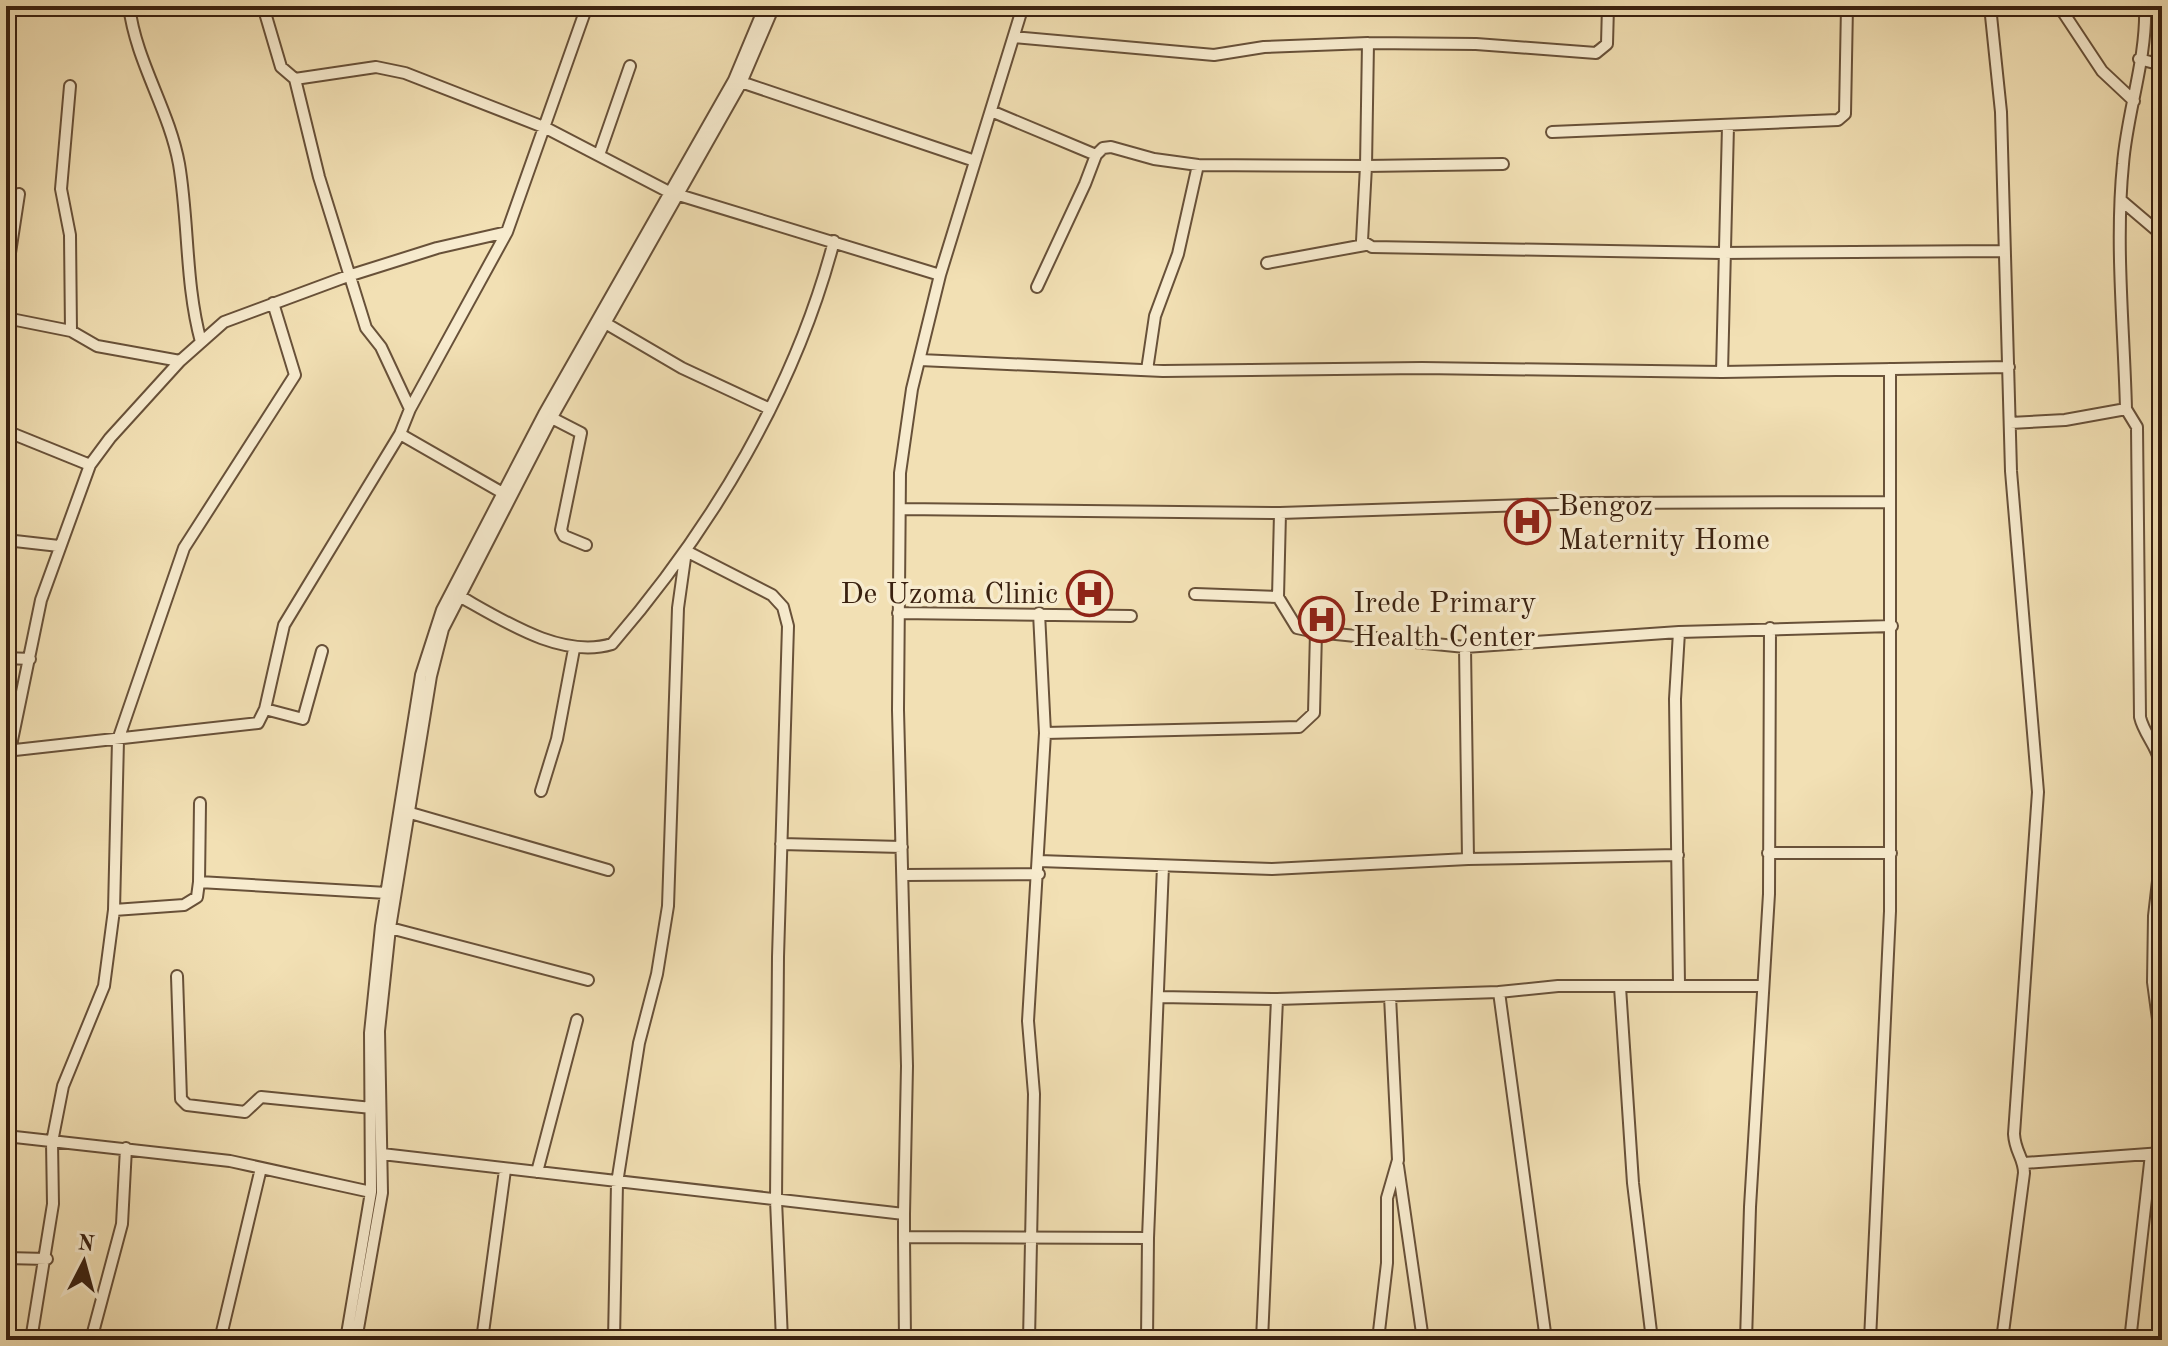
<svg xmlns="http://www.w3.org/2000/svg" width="2168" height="1346" font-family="'Old Standard TT',serif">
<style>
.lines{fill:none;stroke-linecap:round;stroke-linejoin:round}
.minor-casing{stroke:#685139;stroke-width:14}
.minor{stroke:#f7ebce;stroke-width:10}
.labels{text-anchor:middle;stroke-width:7;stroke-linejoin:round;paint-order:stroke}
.poi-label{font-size:30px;fill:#3a2110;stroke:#f7ebce;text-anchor:start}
</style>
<rect width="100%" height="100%" fill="#f2e0b4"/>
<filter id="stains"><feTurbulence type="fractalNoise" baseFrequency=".0025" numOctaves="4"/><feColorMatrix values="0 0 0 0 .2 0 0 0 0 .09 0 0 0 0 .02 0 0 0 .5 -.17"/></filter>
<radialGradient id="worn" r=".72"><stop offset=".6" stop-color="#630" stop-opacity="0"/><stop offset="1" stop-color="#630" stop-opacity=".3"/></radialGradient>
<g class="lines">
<defs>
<path id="minor" d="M129,6c7,56 40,103 50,158 10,59 6,119 22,178
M263,6l18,61 14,12 81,-12 29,6 141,55 123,64 271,83
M1990,6l11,106 10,359 27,321 -24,342c1,18 10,24 10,39l-22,167
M2059,6l43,65 32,30
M2145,6c2,53 -18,106 -22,158 -8,80 1,165 3,245l11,18 3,290c4,18 18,29 21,49v89l-7,61 -1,66 9,67
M1683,8l79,-2
M1014,37l200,18 50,-8 104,-4 108,1 120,9 11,-9 1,-38
M2139,59l23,6
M295,79l24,98 47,151 15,19 29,62
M738,81l237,80
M70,86l-9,103 9,46 1,96
M991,111l105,44 7,-7 8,-1 43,12 44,6 168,1 2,-123
M1552,132l286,-12 7,-6 2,-108
M599,155l31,-89
M1503,164l-137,2 -4,75 10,6 350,6 283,-2
M2122,201l40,34
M1267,263l98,-18
M6,279l13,-85
M1037,287l48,-103 11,-29
M273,303l22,72 -111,173 -66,192 -4,170 70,-5 13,-8 2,-15 188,11
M6,318l65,13 26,15 83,15
M600,320l82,48 86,40
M920,360l243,11 259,-3 300,4 287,-5
M1147,370l8,-54 23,-62 20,-89
M1722,372l6,-246
M546,415l35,18 -20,97 3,6 22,9
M2010,423l55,-3 61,-11
M6,431l84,34
M400,434l108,62
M901,509l379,4 309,-10 299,-1
M1280,513l-2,84 19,31 19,4 149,15 214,-15 213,-6
M6,540l53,6
M686,551l86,44 11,12 5,19 -10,331 -2,243 6,140
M452,592c46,25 107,68 160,52 100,-116 183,-254 222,-403
M1195,594l83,3
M898,613l233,3
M1679,632l-4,67 4,285
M1465,647l3,212
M6,658l24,1
M265,709l38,10 19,-68
M1045,733l254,-6 15,-14 2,-81
M6,751l252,-28 7,-14 19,-84 116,-191 10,-25 97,-177 80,-226
M541,791l16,-52 17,-90
M407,812l201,58
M781,844l121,3
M1768,853h123
M1039,861l233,8 196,-10 210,-4
M6,863l4,-113 31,-150 49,-135 20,-27 70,-77 44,-39 124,-46 89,-28 70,-16
M904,875l135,-1
M199,882l1,-79
M390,928l198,52
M177,976l4,123 6,6 58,7 16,-15 111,11
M1620,987l13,196 19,157
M1499,992l47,348
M1159,997l118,2 222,-7 59,-6h204
M6,1136l224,25 141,31
M382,1154l522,60v23l244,1
M2024,1163l138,-10
M1398,1166l25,174
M537,1172l40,-152
M904,1214l3,-148 -9,-356 2,-237 12,-84 28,-114 83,-269
M904,1237l1,103
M6,1258l41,1
M2131,1332l20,-178
M31,1340l22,-136 -1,-62 11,-56 41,-100 10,-76
M91,1340l31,-116 4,-76
M220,1340l41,-172
M346,1340l25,-148 -1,-159 11,-107 40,-251 21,-65 102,-196 190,-334 31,-74
M356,1340l26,-147 -3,-162 11,-103 41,-252 12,-47 109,-212 189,-334 33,-77
M482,1340l23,-170
M614,1340l3,-157 22,-140 18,-69 11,-68 10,-298 8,-57
M1029,1340l5,-246 -6,-73 17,-288 -6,-120
M1147,1340l1,-102 15,-372
M1262,1340l15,-341
M1378,1340l9,-77v-65l11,-38 -8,-164
M1746,1340l4,-133 19,-313 1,-266
M1870,1340l20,-429v-542"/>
</defs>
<use href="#minor" class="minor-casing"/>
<use href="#minor" class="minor"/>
</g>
<defs>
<symbol id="hospital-ring" viewBox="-11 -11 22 22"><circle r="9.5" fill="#f7ebce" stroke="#8f2418" stroke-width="1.5"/><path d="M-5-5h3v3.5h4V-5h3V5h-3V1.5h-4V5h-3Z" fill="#8f2418"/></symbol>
</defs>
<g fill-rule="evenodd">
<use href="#hospital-ring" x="1502" y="496" width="51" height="51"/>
<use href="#hospital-ring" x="1064" y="568" width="51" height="51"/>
<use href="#hospital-ring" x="1296" y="594" width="51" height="51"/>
</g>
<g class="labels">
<g class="poi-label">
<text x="1558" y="515">Bengoz<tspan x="1558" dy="34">Maternity Home</tspan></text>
<text x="1058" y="603" text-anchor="end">De Uzoma Clinic</text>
<text x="1353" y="612">Irede Primary<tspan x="1353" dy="34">Health Center</tspan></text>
</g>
</g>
<rect width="2168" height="1346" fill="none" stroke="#f2e0b4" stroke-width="32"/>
<rect x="8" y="8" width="2152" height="1330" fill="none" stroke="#3a2110" stroke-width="4"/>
<rect x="16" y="16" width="2136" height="1314" fill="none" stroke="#3a2110" stroke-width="2"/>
<g transform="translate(84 1262) rotate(6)" stroke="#f7ebce" stroke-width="6" paint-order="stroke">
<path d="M0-6L14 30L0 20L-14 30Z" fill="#3a2110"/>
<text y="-12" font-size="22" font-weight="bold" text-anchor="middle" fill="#3a2110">N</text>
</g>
<rect width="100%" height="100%" filter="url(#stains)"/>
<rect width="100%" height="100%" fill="url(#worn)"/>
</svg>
